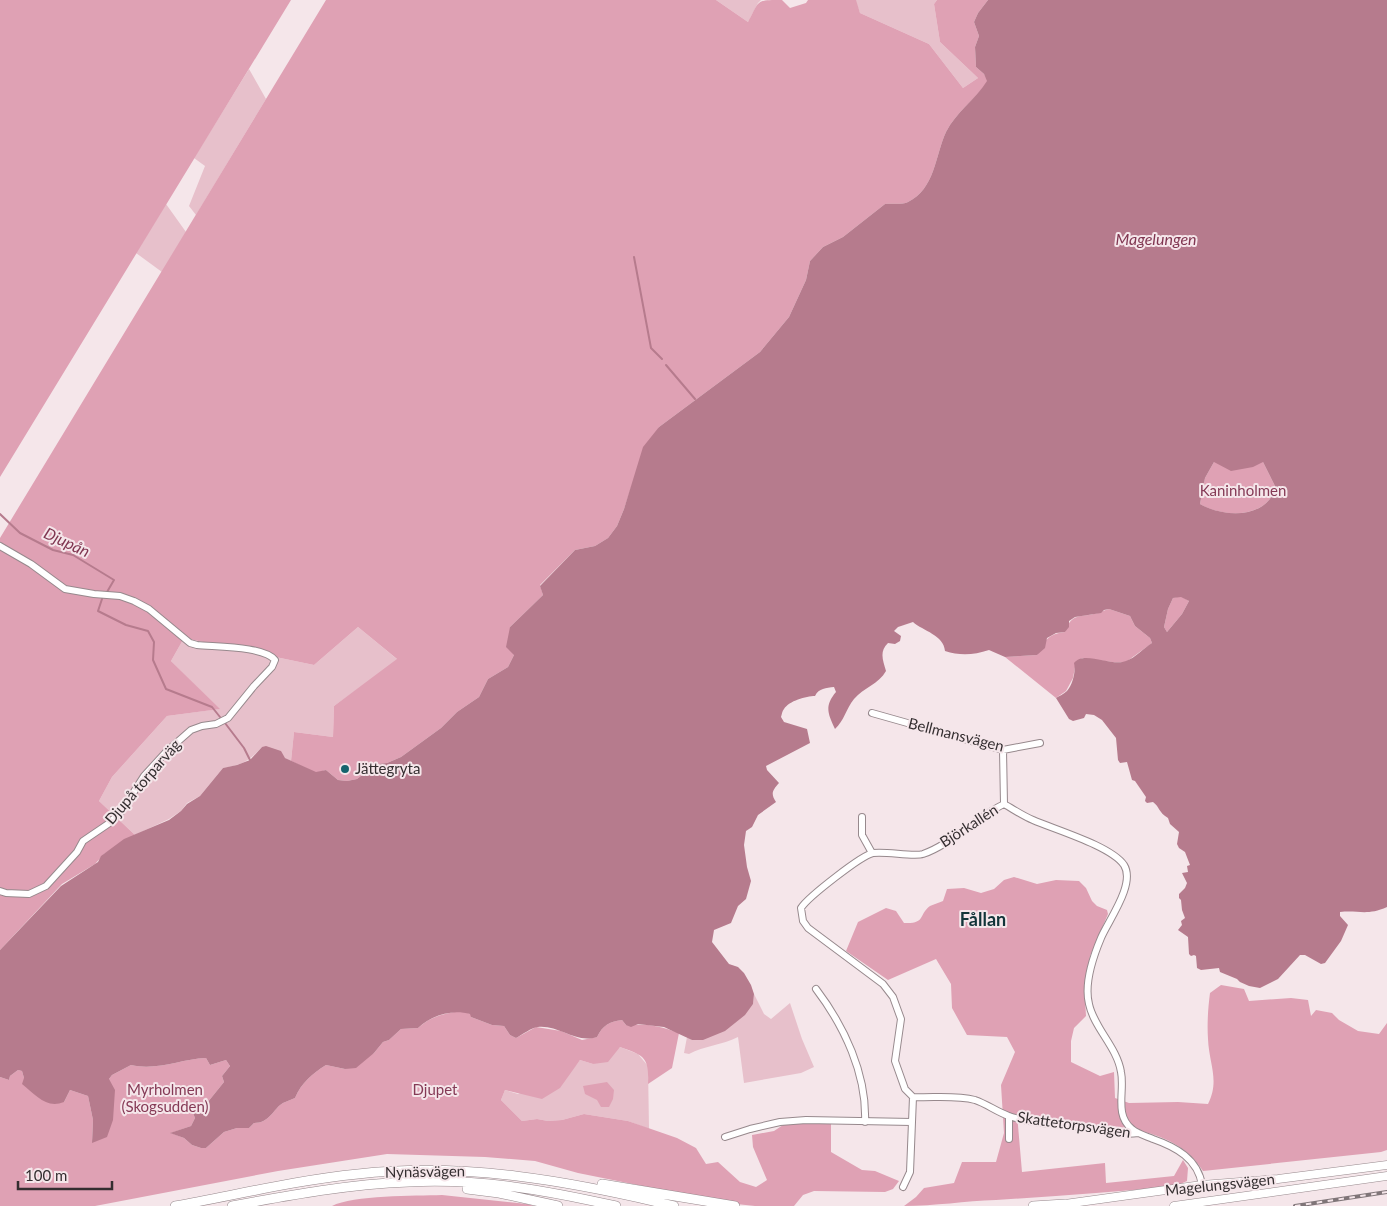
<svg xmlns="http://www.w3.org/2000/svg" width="1387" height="1206" font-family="Lato,sans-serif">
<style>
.green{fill:#e7c0cb}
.forest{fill:#dfa1b4}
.water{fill:#b67b8d;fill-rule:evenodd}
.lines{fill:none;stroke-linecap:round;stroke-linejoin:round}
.stream{stroke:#b67b8d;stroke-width:2}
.minor-casing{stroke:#97898d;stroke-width:8}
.major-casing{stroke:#97898d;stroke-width:9}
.highway-casing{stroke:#97898d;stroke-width:10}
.minor{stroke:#fff;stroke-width:6}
.major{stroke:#fff;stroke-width:8}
.highway{stroke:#fff;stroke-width:9}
.rail-casing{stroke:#7f7578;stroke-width:4}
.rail{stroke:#f5e6ea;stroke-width:2;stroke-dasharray:5.5;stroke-linecap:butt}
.poi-dot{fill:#16636d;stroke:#f5e6ea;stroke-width:2}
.labels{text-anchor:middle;stroke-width:4;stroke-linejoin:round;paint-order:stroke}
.park-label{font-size:15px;fill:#853a56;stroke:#f5e6ea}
.street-label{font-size:15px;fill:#342e30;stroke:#f5e6ea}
.poi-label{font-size:15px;fill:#342e30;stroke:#f5e6ea;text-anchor:start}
.water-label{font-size:16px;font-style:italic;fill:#803651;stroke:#f5e6ea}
.quarter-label{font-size:18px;font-weight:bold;fill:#123439;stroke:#f5e6ea}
</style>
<rect width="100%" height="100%" fill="#f5e6ea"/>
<path class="green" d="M716,0h45l-3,3 -10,19z
M855,0h82l-3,4 6,38 38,36 -15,10 -34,-44 -69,-31z
M249,69l17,30 -70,116 -7,-9 16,-40 -11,-8z
M166,204l20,28 -24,40 -26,-19z
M358,627l40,33 -64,46 -1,31 -39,-5 -3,29 -29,-14c-13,14 -20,18 -39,21l-23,28 -13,7 -6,8 -12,8 -34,16 -36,-34 13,-24 55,-61 52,-7 -48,-48 13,-23 130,27z
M754,994l10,20 7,5 19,-16 12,36 12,28 -13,6 -57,10 -6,-46c-16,8 -34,9 -49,17l-5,-1 3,-16 5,3 61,-36z
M620,1047l18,7 10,12 1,63 -21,-8 -44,-7 -22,6 -14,1 -11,-2 -15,2 -21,-21 4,-10 13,4 53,-23 9,-11 13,4z"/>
<path class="forest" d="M0,0h291l-291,477z
M326,0h390l32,22c12,-22 7,-22 34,-22l8,8 16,-5 2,-3h48l4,13 69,31 34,44 15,-10 -38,-36 -6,-38 3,-4h51l-10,13 -4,9 5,14 -4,11 1,20 8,7 4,7c-12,18 -32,31 -42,51 -11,24 -11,57 -38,70 -6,3 -16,1 -23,2l-42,33 -20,10 -13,14 -4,19 -17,37 -29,35 -101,75 -25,52 -10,30 -7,17 -9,12 -13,8 -20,4 -35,35 3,10 -33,32 4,28 -6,12 -20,12 -9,18 -22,15 -16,16 -40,29 -14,6 -11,1 -19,15 -10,2 -9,-1 -12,-10 -10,3 -25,-12 3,-29 39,5 1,-31 63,-47 -39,-32 -44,38 -130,-27 -13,23 49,48 -53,7 -55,61 -13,24 36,34 -31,19 -9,10 -33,20 -62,66v-412z
M1214,462h49l12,24c-2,4 -3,11 -6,14 -16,19 -51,15 -69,4l5,-26z
M1181,596l8,5 -7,13 -15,18 -3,-5 4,-18 5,-11z
M1109,609l21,7 5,10 15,12 2,5 -26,19h-14l-30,-4 -7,9 -2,11 -7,13 -10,7 -51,-41 32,-2c8,-14 10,-21 28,-23 7,-20 15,-14 33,-19 4,-1 6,-3 11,-4z
M1014,877l23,7 19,-4 23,1 7,7 6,13 5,5 10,4 1,4 -18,42 -5,43 1,17 -12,12 -3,13v21l29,14 14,-4 1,26 14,5 49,-1 30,2c12,-24 1,-40 0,-65 -1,-15 0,-31 2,-46l11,-8 23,4 5,12 42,-3 17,2 3,16 5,-6 16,3 7,7 19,11 21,3 8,-11v127l-6,2 -178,19c-29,-48 -100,-45 -148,-49 -13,-1 -26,-5 -38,-8l5,58 83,-9 1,20 68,-7 9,-16 5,8 -1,13 -11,5c-60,6 -120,10 -180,14 -31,1 -61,6 -92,6l12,-9 8,-9 30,-5 8,-21h34l8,-29 -3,-48 14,-33 -8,-15 -40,-2 -15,-27 -1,-24 -15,-25 -48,21 -42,-29 12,-29 28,-14 10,3 8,12c22,1 14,-8 26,-17 4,-2 9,-3 13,-5l4,-12 17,-1 17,5 13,-4 10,-9z
M460,1011l11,3v3l21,8 12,1 6,9 6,3 20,-11 25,4 21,9 15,-3c6,-12 12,-15 25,-17l4,5c19,-2 36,1 53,8l-7,35 -24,16c1,-27 -3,-28 -28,-37l-12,15 -15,2 -13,-4 -20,28 -18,11 -37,-9 -4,10 21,21 15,-2 11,2 14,-1 22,-6 44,7 49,17 19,10 10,16 12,-2 22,20 16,5 11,-7 -14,-33 -1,-12 22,-4 9,-6 24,-2h24v29l31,18 13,1 24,10 -6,8 -8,3 -71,-1 -11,4 -9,11h-39l-28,-3 -149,-30 -43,-12 -50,-4 -98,-3 -109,17 -183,35h-95v-129l9,3 1,-4 8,-6 4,1 2,7 40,24 6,-12 18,6 5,24 -1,23 17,-64 3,-4 19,-10c26,6 50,-6 75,-7l4,7 16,-5 4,6 -8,10 2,6 -21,26 -10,5 2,5 -4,8 -20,7 13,5 8,7 9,3h5l18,-16 13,-4h12l5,-5c16,0 19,-14 29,-20 4,-2 8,-3 12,-5 7,-16 17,-24 31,-33l19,4 29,-16 9,-11 6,-2 12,-11 17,-1c13,-12 26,-14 42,-17z
M607,1082l7,8 -1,9 -4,8h-8l-4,-7 -12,-6 -2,-8z
M442,1195l85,9 7,2h-202c21,-11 83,-10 110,-11z"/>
<path class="water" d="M988,0h399v907c-20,9 -28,3 -47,5v4l8,9 -7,16 -16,22 -4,1 -16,-9h-5l-22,24 -18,9 -11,-2 -9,-4 -3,-3 -17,-7 -1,-4 -18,2 -4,-2 -1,-12 -2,-1 -3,1 -2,-2 -1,-17 -10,-7 4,-5 -1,-4 4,-3 -3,-8 -1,-10 -2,-2v-4l6,-6 2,-5 -5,-10 6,-1 -1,-6 3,-1 -5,-13 -6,-4 -2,-4 2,-12 -9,-8 -2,-6c-10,-6 -8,-11 -15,-16l-6,1 -2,-2 1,-4 -11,-16 -3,-1 -5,-18 -7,1 -2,-3 -2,-22 -14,-18 -8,-5 -8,-1 -2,4 -11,3 -4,-2 -13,-21c3,-2 8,-4 11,-7 6,-7 9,-20 7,-28 10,-13 38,4 52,-2 9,-3 18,-13 26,-18l-2,-5 -15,-12 -5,-10 -21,-7 -5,1 -3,3 -26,4 -6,4v6l-4,5 -9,1 -9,5 -2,10 -8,7 -32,2 -16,-7c-15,5 -29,6 -44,1 -1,-16 -22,-20 -32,-29l-15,5 -4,4 7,5 -1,5 -5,3 -7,-1c-9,9 -5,17 -2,28 -7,13 -23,17 -32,28 -8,10 -10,22 -19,30 -7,-15 -11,-23 1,-37l-2,-5c-8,1 -15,1 -19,9 -9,0 -26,5 -31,13 -2,2 -2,5 -3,8l3,5 23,7 3,14 -44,23 1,4 12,13c-6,7 -9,10 -3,19l-18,13 -6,12 -6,4 -2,14 3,22 4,14 -5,18 -8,7 -7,17 -17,7 -2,12 17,22 9,3 6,6 7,12 3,9 -1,10 -8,11 -20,16 -22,9h-11l-28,-13 -26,-3 -7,3 -5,-2 -4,-5c-13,2 -19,5 -25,17 -22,7 -37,-12 -59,-10 -7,1 -15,7 -22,11l-6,-3 -6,-9 -12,-1 -21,-8 -1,-3c-18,-5 -38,1 -52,14l-17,1 -12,11 -6,2 -9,11 -18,15 -11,1 -19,-4c-14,9 -24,17 -31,33 -4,2 -8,3 -12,5 -10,6 -13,20 -29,20l-5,5h-12l-13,4 -18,16h-5l-9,-3 -8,-7 -14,-5 21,-7 4,-8 -2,-5 10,-5 21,-26 -2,-6 8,-10 -4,-6 -16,5 -4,-7c-25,1 -49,13 -75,7l-19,10 -3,4 6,11 -2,30 -6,17 -15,6 1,-23 -5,-24 -18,-6 -6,12c-18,7 -28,-7 -42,-18l2,-6 -2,-7 -4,-1 -8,6 -1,4 -9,-3v-127l61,-64 37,-24 3,-6 23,-17 45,-19 12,-9 6,-7 13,-8 23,-28 14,-3 13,-5 12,-13 4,-1 15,5 4,7 31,14 10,-2 12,10 9,1 10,-2 19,-15 11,-1 14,-6 40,-29 16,-16 22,-15 9,-18 20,-12 6,-12 -8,-8 4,-20 33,-32 -3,-9 35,-36 20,-4 13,-8 9,-12 7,-17 19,-62 16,-20 101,-75 29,-35 17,-37 4,-19 13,-14 20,-10 42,-33c7,-1 17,1 23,-2 27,-13 27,-46 38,-70 10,-20 30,-33 41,-51l-3,-7 -8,-7 -1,-20 4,-11 -5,-14 4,-9zM1214,462l17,9 22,-4 10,-5 12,24c-2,4 -3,11 -6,14 -16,19 -50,15 -69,4l5,-26zM1181,597l8,4 -7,13 -15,18 -3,-5 4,-18 5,-11z"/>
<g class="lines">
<path class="stream" d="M634,257l17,91 11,11
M666,365l29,34
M0,514l20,19 33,17 20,5 41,25 -7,12
M102,599l-4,12 28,14 22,6 6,11 -1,18 13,29 46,18 8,10
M225,723l19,25 6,12"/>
<defs>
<path id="minor" d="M0,546l31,18 34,25 29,5 26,2 14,5 15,8 41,34 7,2c18,2 67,1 78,15l-3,7 -18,19 -26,32 -12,6 -14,2 -11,4 -25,22 -22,24 -23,36 -13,12 -25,17 -6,11 -31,34 -17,8 -23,-1 -6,-2
M872,713l131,37 37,-7
M1003,750l1,54
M862,817v18l10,18
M816,989c28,37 51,85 49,133
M913,1097l-8,-8 -10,-28 6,-42 -8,-22 -10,-13 -75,-56 -5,-7 -2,-13c7,-11 61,-53 72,-55 13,-2 40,4 50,1 27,-9 54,-37 81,-50 9,5 19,12 29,16 23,10 78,26 91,45 12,19 -16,56 -23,73 -8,19 -17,46 -12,66 5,24 28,43 32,68 4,19 -7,43 11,57 6,5 14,7 21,10 23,8 45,20 49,46
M913,1097c20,1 43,-2 62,3 12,4 22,12 34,16 24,8 48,8 72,11 19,2 39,9 57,6
M1009,1116v23
M725,1137l25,-8 30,-7 26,-2 106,2
M903,1187l7,-15 3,-75"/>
<path id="major" d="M1065,1204l137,-19 76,-6 109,-14
M1174,1206l213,-30"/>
<path id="highway" d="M602,1184l133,22
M467,1189l32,4 59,13
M175,1206c61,-11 122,-26 183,-32 107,-12 212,7 316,32
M232,1206c59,-11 118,-22 177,-24 70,-4 140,9 207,24
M1033,1206l32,-2"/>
</defs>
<use href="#minor" class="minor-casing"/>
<use href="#major" class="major-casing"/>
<use href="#highway" class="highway-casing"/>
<use href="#minor" class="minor"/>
<use href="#major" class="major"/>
<use href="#highway" class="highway"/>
<defs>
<path id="rail" d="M1295,1206l92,-14"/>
</defs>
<use href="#rail" class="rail-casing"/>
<use href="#rail" class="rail"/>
</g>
<circle class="poi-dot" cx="345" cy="769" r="5"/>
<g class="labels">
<g class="park-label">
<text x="1243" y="496">Kaninholmen</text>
<text x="165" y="1095">Myrholmen<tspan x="165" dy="17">(Skogsudden)</tspan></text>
<text x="435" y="1095">Djupet</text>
</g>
<g class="street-label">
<text transform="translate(956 735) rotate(14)" y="5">Bellmansvägen</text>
<text transform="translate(143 782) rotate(-49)" y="5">Djupå torparväg</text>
<text transform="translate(969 826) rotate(-33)" y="5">Björkallén</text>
<text transform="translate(1074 1125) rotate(8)" y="5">Skattetorpsvägen</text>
<text transform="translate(425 1172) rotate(-1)" y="5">Nynäsvägen</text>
<text transform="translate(1220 1185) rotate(-6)" y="5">Magelungsvägen</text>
</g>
<g class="poi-label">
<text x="355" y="774">Jättegryta</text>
</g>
<g class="water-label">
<text x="1156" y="245">Magelungen</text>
<text transform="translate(67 542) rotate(25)" y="6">Djupån</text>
</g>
<g class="quarter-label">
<text x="983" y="926">Fållan</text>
</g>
</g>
<path d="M18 1181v8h94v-8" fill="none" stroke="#342e30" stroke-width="2.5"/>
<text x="25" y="1181" font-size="15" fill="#342e30" stroke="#f5e6ea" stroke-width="4" paint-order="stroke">100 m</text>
</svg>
